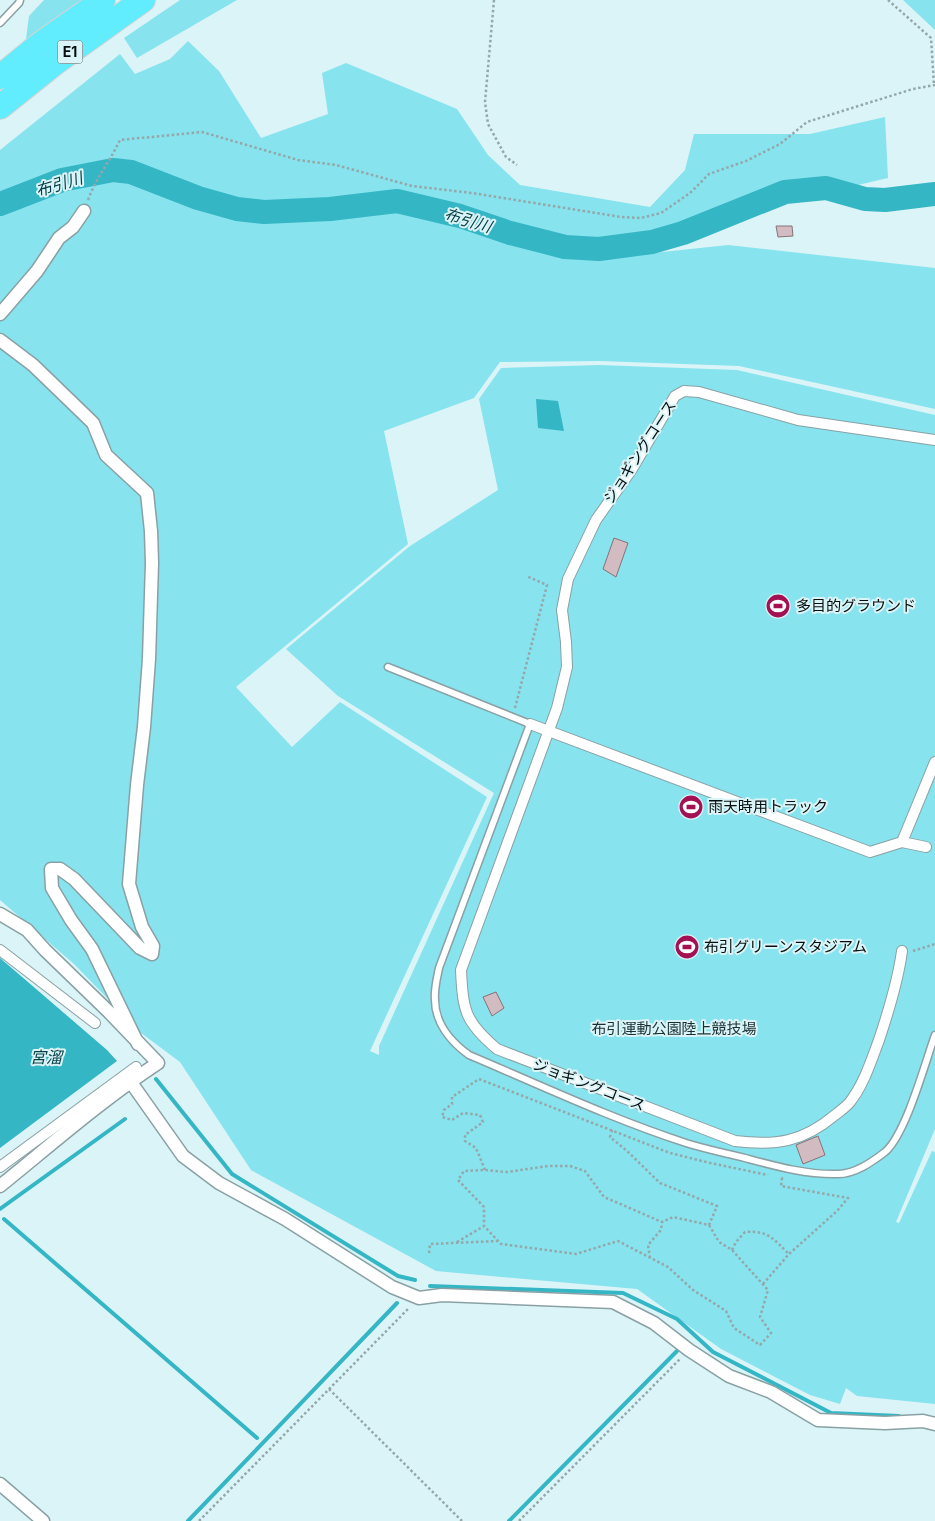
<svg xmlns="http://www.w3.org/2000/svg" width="935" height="1521" font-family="Inter,'Noto Sans JP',sans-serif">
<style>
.green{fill:#87e3ee}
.water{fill:#35b6c5}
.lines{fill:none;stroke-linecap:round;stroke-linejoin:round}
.stream{stroke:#35b6c5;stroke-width:4}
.river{stroke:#35b6c5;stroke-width:24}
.building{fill:#d3bcc1;stroke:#867277}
.service-casing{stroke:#89a1a4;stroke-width:9}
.pedestrian-casing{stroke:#89a1a4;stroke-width:12}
.minor-casing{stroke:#89a1a4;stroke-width:15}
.motorway-casing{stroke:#d2d4d4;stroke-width:26}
.path{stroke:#94a7a9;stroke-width:2.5;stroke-dasharray:2.5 2.5;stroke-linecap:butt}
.service{stroke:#fff;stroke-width:6}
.pedestrian{stroke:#fff;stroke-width:10}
.minor{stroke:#fff;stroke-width:12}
.motorway{stroke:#62edfe;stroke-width:24}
.labels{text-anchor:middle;stroke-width:4;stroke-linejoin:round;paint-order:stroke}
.shield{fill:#dbf4f7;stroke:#465355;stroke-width:1}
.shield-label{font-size:14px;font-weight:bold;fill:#060e0f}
.street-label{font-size:15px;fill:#060e0f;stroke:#dbf4f7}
.poi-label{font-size:15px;fill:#060e0f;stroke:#dbf4f7;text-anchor:start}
.park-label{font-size:15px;fill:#192f31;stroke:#dbf4f7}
.water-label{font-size:16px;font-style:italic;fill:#064147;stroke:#dbf4f7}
</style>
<rect width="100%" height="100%" fill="#dbf4f7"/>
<path class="green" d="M44,0h47l-61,44 -4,-5 3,-23z
M180,0h57l-100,58 -13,-20z
M903,0h32v30z
M188,41l31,30 42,67 67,-24 -6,-41 24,-10 111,46 31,46 32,30 130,22 35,-37 9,-36h116l75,-17 3,61 -86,20 -149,55 75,-8 207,23v141l-196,-43 -139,-5 -100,1 -26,36 -90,33 24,113 -172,143 56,60 48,-45 147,95 -117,254 9,4v-9l115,-253 -156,-97 -52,-47 124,-103 88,-56 -19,-91 22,-31 98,-3 138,5 198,45v714l-39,93 3,1 33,-72 3,1v252l-78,-8 -11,-8 -6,16 -30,-9 -89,-46 -84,-60 -201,-18 -185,-101 -71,-108 -39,-29 -67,-69 -74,-64v-750l120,-96 15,20 35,-15z"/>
<path class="water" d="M536,399l22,2 6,30 -26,-3z
M0,958l107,92 10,11 -117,87z"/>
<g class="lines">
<path class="stream" d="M156,1079l76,95 166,102 17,4
M0,1209l125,-90
M4,1219l253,219
M430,1286l193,7 54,26 36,33 118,61 68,3
M188,1521l209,-218
M509,1521l168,-170"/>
<path class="river" d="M0,204l62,-24 51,-10 18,2 67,26 39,11 27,3 66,-3 67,-8 63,15 50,17 55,14 34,2 53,-7 31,-9 102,-41 41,-4 39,11 20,1 50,-6"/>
</g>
<path class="building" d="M776,226h16l1,10 -15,1z
M614,538l14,5 -12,34 -13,-8z
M496,992l8,16 -12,8 -9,-19z
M818,1136l7,19 -22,9 -7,-19z"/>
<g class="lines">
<defs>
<path id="service" d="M0,23l19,-20 1,-3
M388,667l142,57 -91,244c-2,10 -5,21 -4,32 0,23 16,42 34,55 71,30 143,64 217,88 19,6 39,10 59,15 30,8 62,17 93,16 17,0 34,-12 47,-22 21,-18 40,-89 50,-117"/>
<path id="pedestrian" d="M530,724l340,128 32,-10 24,5
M902,842l33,-80
M0,950l95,73
M902,951c-4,30 -13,59 -23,89 -8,21 -15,44 -29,62 -4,5 -10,9 -15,13 -32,27 -59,31 -100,26l-238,-92c-32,-27 -34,-38 -36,-79l96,-262 10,-41 -1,-25 -4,-32 6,-31 28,-59 36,-51 43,-73 9,-5 15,1 99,28 137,20
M0,1167l136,-100"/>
<path id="minor" d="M0,314l37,-43 22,-33 14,-11 11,-16
M0,340l33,25 60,58 13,32 41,38 4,38 1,32 -3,96 -5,68 -7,58 -8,99 13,43 11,19 -1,8 -12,-6 -66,-69 -14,-10h-9l1,19 19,32 21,29 46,95
M0,914l27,16 18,20 64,62 49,51c-56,37 -106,81 -158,123
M130,1081l53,75 36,27 66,36 107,68 27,11 23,-3 171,7 41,21 35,27 40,26 42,16 47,28 67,3 38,-2 12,3
M0,1484l43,37"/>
<path id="motorway" d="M0,77l39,-32 64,-45
M0,107l55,-44 88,-63"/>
</defs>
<use href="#service" class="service-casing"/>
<use href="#pedestrian" class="pedestrian-casing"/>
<use href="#minor" class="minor-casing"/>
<use href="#motorway" class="motorway-casing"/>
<path class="path" d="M494,0l-9,102 3,22 18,33 11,8
M888,0l43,38 3,47
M88,200c8,-22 22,-39 32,-60l82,-8 96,28 38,5 76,21 60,7 149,24 20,1 20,-5 29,-20 19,-19 37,-13 34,-17 27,-22 106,-33 22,-4
M515,708l32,-123 -21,-9
M913,951l22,-7
M612,1130l-2,7 17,14 33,32 57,23 -8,19 -36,-8 -11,5 -58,-25 -19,-26 -15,-5h-22l-41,6 -22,-2 -21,1 -6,9 26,27v19l17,18 75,10 42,-13 50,26 25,23 33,21 8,17 26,17 11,-12 -11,-16 8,-27 -36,-40 -13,-8 -10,-17
M485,1170l-9,-22 -11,-7v-6l18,-13 -3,-7 -17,-2 -11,7 -10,-3 2,-7 8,-6v-7l27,-18 191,74 40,10 58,12
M457,1242l27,-16
M732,1250l4,-8 9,-10c24,-2 29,8 44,22
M429,1253l1,-9 68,-3
M650,1258l-2,-13 13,-15 1,-8
M763,1284l26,-30 48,-43 11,-13 -67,-12 1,-8h-2
M329,1389l133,132
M199,1521l210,-213
M519,1521l161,-162"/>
<use href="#service" class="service"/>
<use href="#pedestrian" class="pedestrian"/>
<use href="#minor" class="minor"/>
<use href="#motorway" class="motorway"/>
</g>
<defs>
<symbol id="stadium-disc" viewBox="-11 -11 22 22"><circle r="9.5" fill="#a31153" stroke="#dbf4f7"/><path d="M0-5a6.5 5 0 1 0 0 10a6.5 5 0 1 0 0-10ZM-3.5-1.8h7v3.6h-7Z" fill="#fff"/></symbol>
</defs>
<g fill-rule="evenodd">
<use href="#stadium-disc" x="764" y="592" width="28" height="28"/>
<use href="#stadium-disc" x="677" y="793" width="28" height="28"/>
<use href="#stadium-disc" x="673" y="933" width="28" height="28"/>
</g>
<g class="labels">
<rect class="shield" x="57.5" y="40.5" width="25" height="23" rx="4"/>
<g class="shield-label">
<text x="70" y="57">E1</text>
</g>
<g class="street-label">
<text transform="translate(640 452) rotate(-57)" y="5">ジョギングコース</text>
<text transform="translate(589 1085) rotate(21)" y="5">ジョギングコース</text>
</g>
<g class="poi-label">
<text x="796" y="611">多目的グラウンド</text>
<text x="708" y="812">雨天時用トラック</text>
<text x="704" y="952">布引グリーンスタジアム</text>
</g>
<g class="park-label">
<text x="674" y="1034">布引運動公園陸上競技場</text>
</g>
<g class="water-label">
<text transform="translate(59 184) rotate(-17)" y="6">布引川</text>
<text transform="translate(468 220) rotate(17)" y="6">布引川</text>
<text x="46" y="1063">宮溜</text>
</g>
</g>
</svg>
